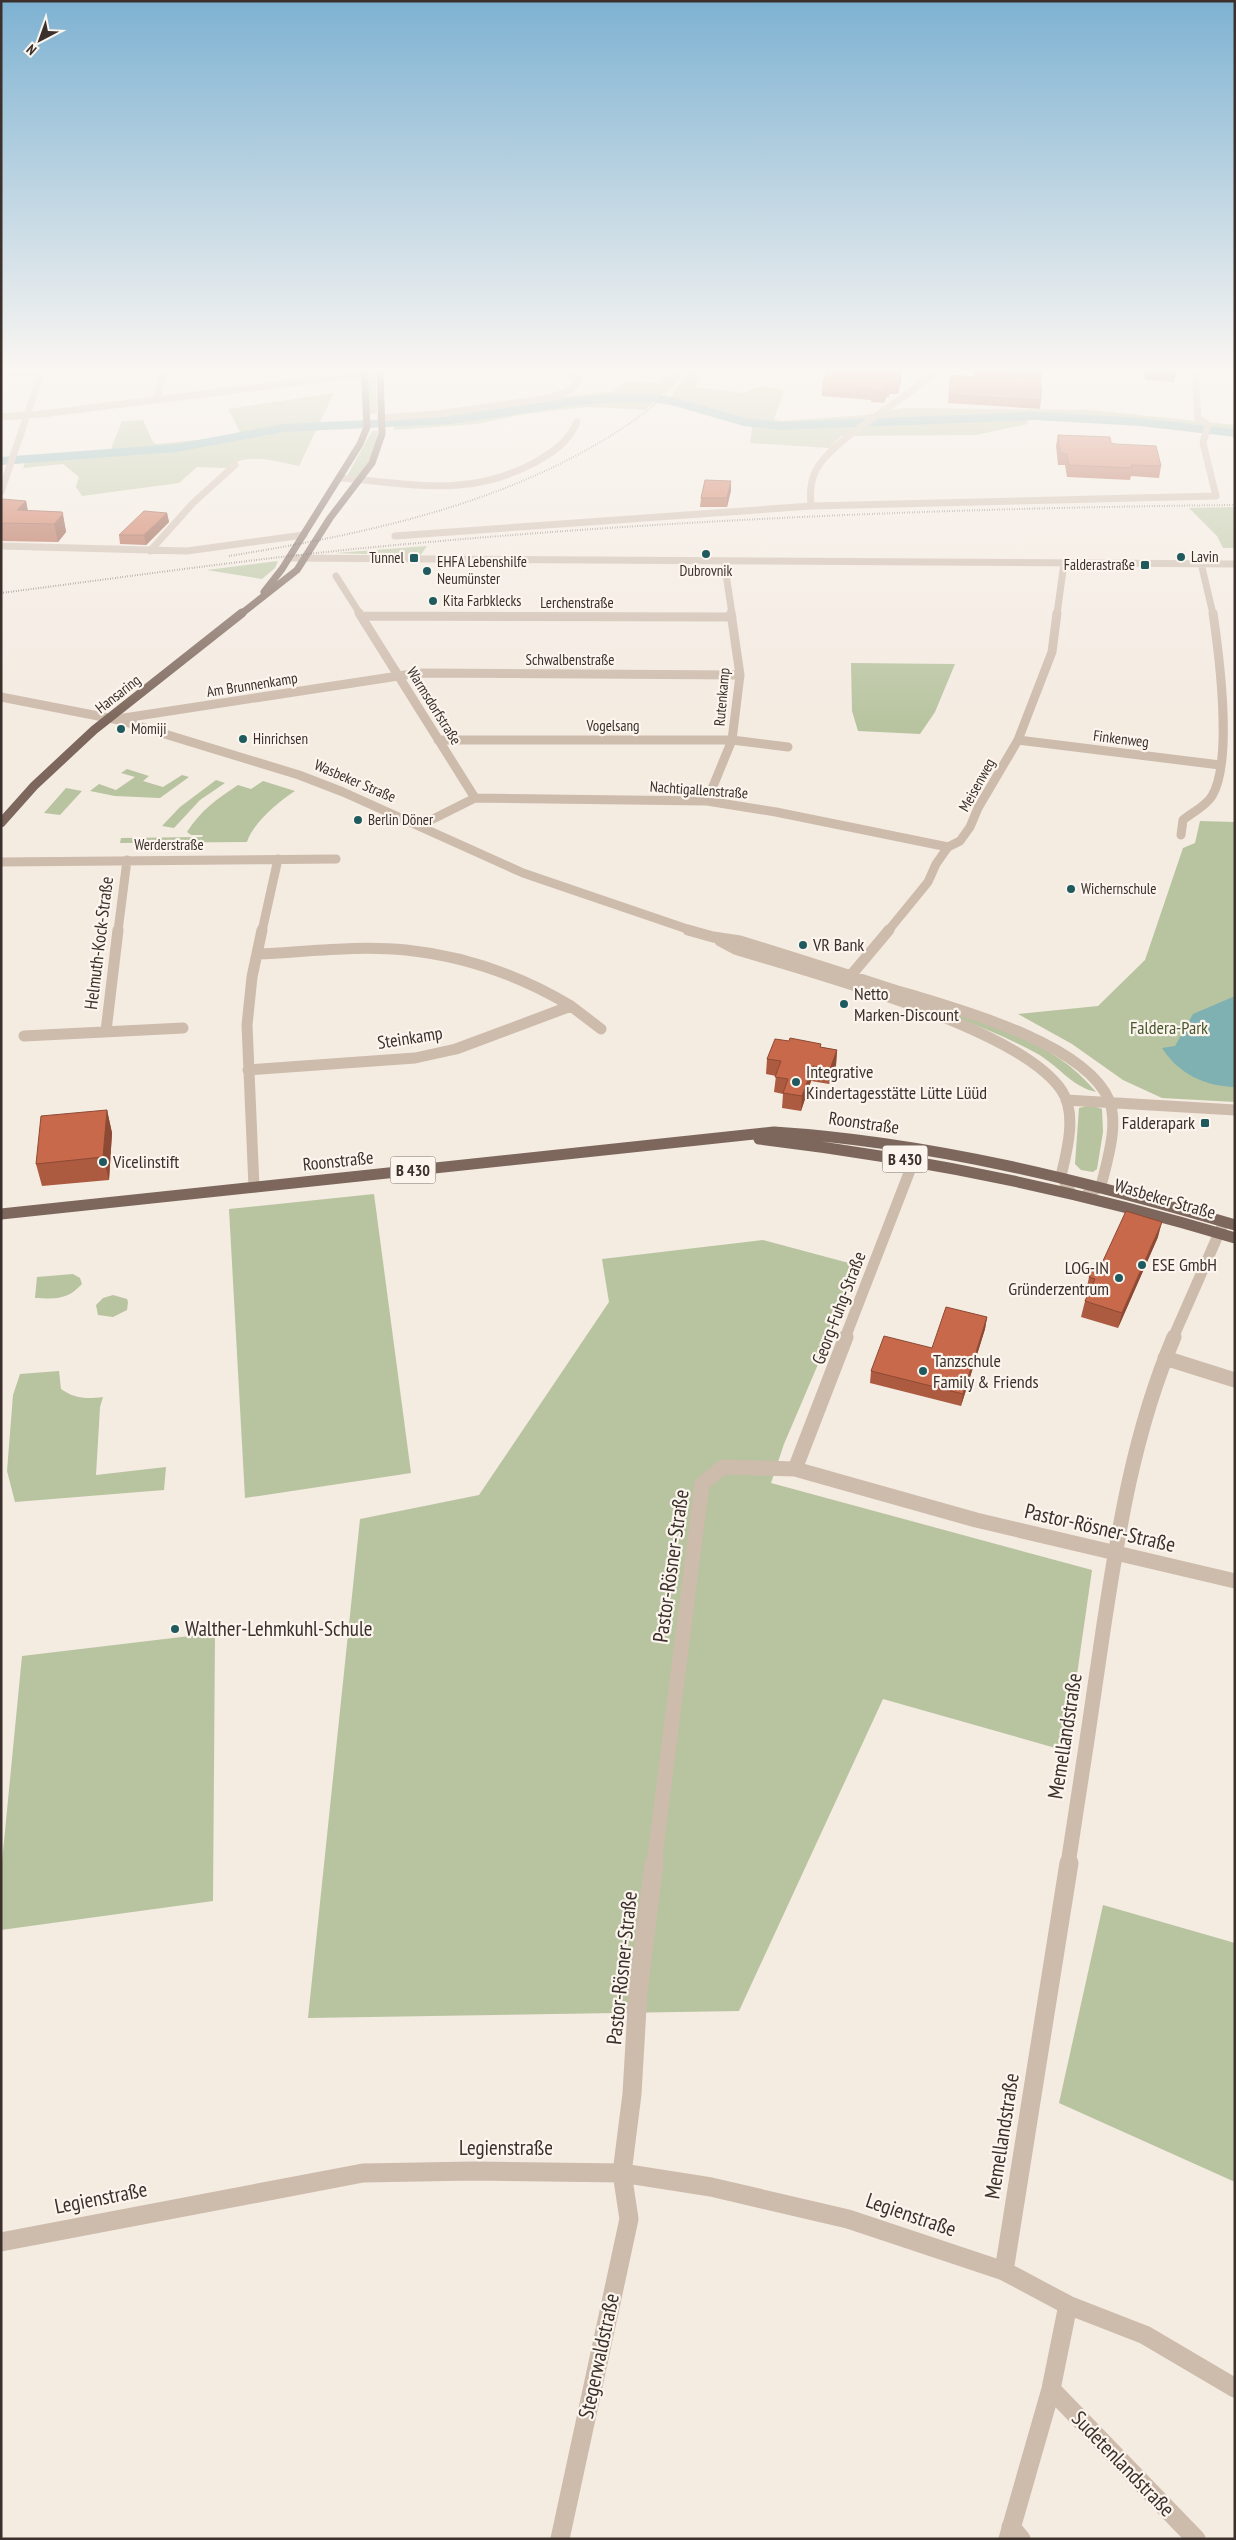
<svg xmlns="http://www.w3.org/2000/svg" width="1236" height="2540" font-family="'PT Sans Narrow',sans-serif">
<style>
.green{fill:#b8c4a0}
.water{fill:#7fb0b2}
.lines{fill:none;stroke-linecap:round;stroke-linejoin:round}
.river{fill:#7fb0b2;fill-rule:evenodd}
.minor-far4{stroke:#cdbbac;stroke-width:7}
.minor-far3{stroke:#cdbbac;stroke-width:9}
.minor-far2{stroke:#cdbbac;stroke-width:11}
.minor-far1{stroke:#cdbbac;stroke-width:15}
.minor{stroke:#cdbbac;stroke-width:19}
.major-far2{stroke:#7d675c;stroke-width:7}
.major-far1{stroke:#7d675c;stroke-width:9}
.major{stroke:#7d675c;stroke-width:11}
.rail{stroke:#3b302b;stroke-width:2;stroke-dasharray:0.5 2;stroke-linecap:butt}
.wall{fill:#ac5a40}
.shaded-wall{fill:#8c4a34}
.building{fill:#c8694b;stroke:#8c4a34}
.poi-dot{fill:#1f5a5e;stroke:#fbf5ee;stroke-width:2}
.labels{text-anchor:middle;stroke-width:4.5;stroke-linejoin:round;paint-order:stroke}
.far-poi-label{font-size:15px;fill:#3b302b;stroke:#fbf5ee;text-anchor:start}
.far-street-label{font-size:15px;fill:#3b302b;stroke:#fbf5ee}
.shield{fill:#fbf5ee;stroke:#756b66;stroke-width:1}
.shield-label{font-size:16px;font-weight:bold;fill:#3b302b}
.street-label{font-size:18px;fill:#3b302b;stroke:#fbf5ee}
.poi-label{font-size:18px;fill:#3b302b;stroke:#fbf5ee;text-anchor:start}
.park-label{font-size:18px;fill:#4a5a2e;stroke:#fbf5ee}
.near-street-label{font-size:21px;fill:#3b302b;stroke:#fbf5ee}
.near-poi-label{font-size:21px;fill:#3b302b;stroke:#fbf5ee;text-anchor:start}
</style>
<rect width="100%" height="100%" fill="#f4ebe1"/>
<path class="green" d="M366,368h9l2,45 -7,1z
M689,368h17l-11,19 49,6c13,-9 26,-7 40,-2l-10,28 7,2 85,-6 38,-7 186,2 145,15v11l-110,-13 -99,-4 2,5 -52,11 -135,1 -12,12 -79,-5 2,-16 -83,-26z
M670,370l12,2 -8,12 -29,26 -57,-3 -64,7 -47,10 -83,6v-10l155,-22 62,-6 14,-11 35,2z
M334,393l-35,73c-20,-4 -55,-15 -71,2l-31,-1 -18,16 -97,13 -6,-9 3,-10 -16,-13 -40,4 3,-8 83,-6 13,-33 21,-1 10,22 3,2 63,-6 21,-6 -12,-23z
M372,431h6c-2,17 -9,32 -19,46l-12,-1z
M1235,507v41h-12l-6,-12 -28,-28z
M427,546l-7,10 -85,-3z
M278,561l-3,7 -13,11 -55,-9z
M851,663l104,1 -20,48 -15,22 -62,-3 -6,-20z
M127,769l22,7 -6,5 20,6 19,-12 7,2 -29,21 -45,-2 -25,-5 9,-7 17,6 19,-13 -14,-4z
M216,780l9,3 -25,17 -26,28 -12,-2 18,-19z
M263,781l32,10c-15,9 -43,33 -48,51l-127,1 1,-5 81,-1 1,-2h-12l-4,-3c13,-21 31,-34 51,-47l13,4z
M66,788l16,3 -22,24 -16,-2z
M1200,821l35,1v280l-73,-4 -39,-18 -51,-36 -54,-30 80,-8 47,-46 38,-112 12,-5z
M894,992c69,24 154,41 202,100 -24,-5 -38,-27 -60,-39 -46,-25 -95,-41 -145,-58z
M1091,1105l11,4 1,23 -6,37 -4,3 -12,-2 -6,-6 4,-56z
M374,1194l37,279 -166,25 -16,-289z
M763,1240l97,26 -76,178 -13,39 321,87 -26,181 -183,-52 -144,312 -431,7 52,-499 119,-24 130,-193 -7,-43z
M73,1274l7,4 2,6c-15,16 -26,15 -47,14l2,-21z
M113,1295l14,4 1,3 -1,8 -14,7 -15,-2 -2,-10 7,-7z
M59,1371l2,18c14,10 26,10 42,8l-3,10 -4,68 70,-8 -2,23 -149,12 -8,-31 6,-76 7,-21z
M215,1633l-2,268 -212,29v-58l21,-216z
M1103,1905l132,38v239l-176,-79z"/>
<path class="water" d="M1235,996v91c-31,-1 -56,-13 -73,-39l13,-2 18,-32z"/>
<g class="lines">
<path class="river" d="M617,394h35l21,3 72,21 35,4 256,-10 104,6 95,11v8l-95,-11 -104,-6 -256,10 -36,-4 -73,-21 -19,-3h-35l-38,3 -129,19 -166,8 -108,20 -175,13v-8l175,-13 108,-20 166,-8 129,-19z"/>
<path class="minor-far4" d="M380,371l24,-3
M1,374l40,-1
M156,400l10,-32
M1,417l41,-3 322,-40
M381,418l57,-4 111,-16 22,-8 9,-11 -3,-3 -27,-8
M339,478c73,5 126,21 195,-15 19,-11 34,-20 43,-41
M1,492l42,-124
M811,506c-1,-13 -1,-22 4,-34 16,-34 94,-73 124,-104
M395,536l416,-30 405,-10 -13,-53 5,-18 -10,-7 -3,-50
M1,546l186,5 117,-16
M150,551l43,-48 42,-38
M289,558l946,6
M724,561l8,53
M1201,563l12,51
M336,576l24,38
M1057,614l7,-51"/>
<path class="minor-far3" d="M359,613l116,185 -56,28
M362,616l370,1
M1,697l118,23 180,55 44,17 180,81 170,58
M124,718l294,-45 322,2
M438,740h294l56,7
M1018,740l202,25
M475,798l232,3 69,11 172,35
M707,801l25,-61 8,-65 -9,-62
M1181,835l2,-15c10,-8 23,-14 29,-24 21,-35 7,-142 1,-183
M1,862l335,-3
M118,931l9,-71
M262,931l16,-72
M888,931l40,-49 8,-18 12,-17 12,-6 10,-14 8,-19 40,-68 34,-88 5,-39"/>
<path class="minor-far2" d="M688,930l25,7 27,4c49,15 99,31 148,47 58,18 195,52 221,112 10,25 -2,61 -8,86l-15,9
M720,941l15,8c76,24 284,77 327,142 15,23 5,60 -1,85l9,15
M847,980l42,-50
M571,1006l30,23
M106,1031l12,-101
M24,1036l159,-8
M248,1070l167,-12 41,-9 115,-43c-50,-30 -107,-50 -165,-56 -49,-5 -100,2 -149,4
M1066,1100l169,10
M254,1187l-7,-162 5,-48 10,-47
M845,1338l69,-178
M1173,1338l50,-114"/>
<path class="minor-far1" d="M1165,1358l70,22
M795,1469l51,-132
M654,1864l48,-380 21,-17 72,2 181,51 259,61
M1068,1864c12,-78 24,-155 35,-233 15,-100 31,-200 71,-294"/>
<path class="minor" d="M1,2242l362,-69 112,-2 147,2 89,14 137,32 156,52 64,34 77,30 90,53
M1004,2271l65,-408
M1051,2389l145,150
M1011,2527l10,12
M560,2539l69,-320 -7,-46 10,-79 6,-103 16,-128
M1008,2539l43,-150 17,-84"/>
<path class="major-far2" d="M264,592l18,-23 78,-125 7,-17 -3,-59
M241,614l56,-44 33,-52 42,-55 10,-29 -2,-66"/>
<path class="major-far1" d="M1,823l33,-37 60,-56 148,-117"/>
<path class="major" d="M759,1139c162,19 320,52 476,99
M1,1214l773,-82c157,10 311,49 461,93"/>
<path class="rail" d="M229,556c130,-21 265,-49 378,-118 31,-19 60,-39 79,-70
M1,593c132,-17 263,-36 395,-48 279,-26 559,-37 839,-40"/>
</g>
<path class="wall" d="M828,368h68v1h6l-1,11 -3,14h-8l-1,3h-3l-2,6 -13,-1v-2l-49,-4v-11z
M1144,368h32v4l-2,10 -29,-2z
M951,375l90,25 -1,9 -92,-6z
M1058,435l53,8 50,23 -2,12 -28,-2 -1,4 -63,-3 -2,-12h-7l-2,-19z
M731,490l-4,17h-27l1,-9z
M1,500l25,1 2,10 34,1 4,20 -8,10 -57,-1z
M167,513l2,9 -23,23 -26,-1 -1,-9z
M821,1047l16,3 -1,15 -7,19 -18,-3 -10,30 -19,-3 1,-14 -9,-2 2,-16 -10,-2 1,-15z
M107,1110l5,23 -3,47 -67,6 -6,-22z
M1158,1237l-40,91 -37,-11 4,-16 3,-8 -2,-1 3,-15 13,-14z
M987,1317l-2,12 -24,77 -91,-23 1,-12 61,-23z"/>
<path class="shaded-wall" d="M902,369l-1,11 -3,14 1,-11z
M887,386l-1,11 -2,6 1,-11z
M731,481v9l-4,17v-9z
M26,501l3,17 -12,-8z
M167,513l2,9 -23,23 -2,-10z
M63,514l3,18 -8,10 -4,-18z
M837,1050l-1,15 -7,19 1,-15z
M813,1066l-2,15 -10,30 1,-15z
M107,1110l5,23 -3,47 -6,-23z
M1162,1222l-4,15 -40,91 4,-15z
M987,1317l-2,12 -24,77 2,-12z"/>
<path class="building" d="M828,368h67v1h7l-3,14h-8v3h-4l-2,6 -13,-1 1,-2 -51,-4z
M1146,368h30v4l-29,-2z
M975,369l66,3v28l-92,-5 2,-20 23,2z
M1058,435l52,2 1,6 4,1 41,2 5,20 -30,-1 1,3 -63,-3 -2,-11 -7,-1z
M705,480l26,1 -4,17h-26z
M2,499l24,2 -9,9 45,2 1,2 -9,10 -53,-1v-23z
M144,511l23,2 -23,22h-25z
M790,1038l31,6 -1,3 17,3 -7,19 -17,-3 -11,30 -19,-3 5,-14 -13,-2 6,-16 -14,-2 8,-20 14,2z
M107,1110l-4,47 -67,7 5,-48z
M1126,1211l36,11 -40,91 -37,-12 10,-22 -6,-2 8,-16 5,2z
M946,1307l41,10 -24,77 -92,-23 13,-35 48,12z"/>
<linearGradient id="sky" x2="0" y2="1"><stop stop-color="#7eb2d2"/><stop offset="0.51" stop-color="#faf6f2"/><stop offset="1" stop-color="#faf6f2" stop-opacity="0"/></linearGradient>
<rect width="1236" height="724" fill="url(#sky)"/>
<g class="poi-dot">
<circle cx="706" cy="554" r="5"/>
<circle cx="1181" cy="557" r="5"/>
<rect x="409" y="553" width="10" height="10" rx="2.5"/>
<rect x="1140" y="560" width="10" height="10" rx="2.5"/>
<circle cx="427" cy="571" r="5"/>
<circle cx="433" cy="601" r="5"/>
<circle cx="121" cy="729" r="5"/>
<circle cx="243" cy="739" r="5"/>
<circle cx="358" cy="820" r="5"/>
<circle cx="1071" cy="889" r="5"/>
<circle cx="803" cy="945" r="5"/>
<circle cx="844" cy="1004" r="5"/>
<circle cx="796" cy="1082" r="5"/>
<rect x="1200" y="1118" width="10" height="10" rx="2.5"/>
<circle cx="103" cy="1162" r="5"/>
<circle cx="1142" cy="1265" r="5"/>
<circle cx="1119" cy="1278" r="5"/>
<circle cx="923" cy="1371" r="5"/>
<circle cx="175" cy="1629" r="5"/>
</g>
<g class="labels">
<g class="far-poi-label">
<text x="1191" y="562">Lavin</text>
<text x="404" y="563" text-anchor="end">Tunnel</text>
<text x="437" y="567">EHFA Lebenshilfe<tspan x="437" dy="17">Neumünster</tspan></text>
<text x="1135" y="570" text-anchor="end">Falderastraße</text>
<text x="706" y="576" text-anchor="middle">Dubrovnik</text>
<text x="443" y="606">Kita Farbklecks</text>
<text x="131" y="734">Momiji</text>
<text x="253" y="744">Hinrichsen</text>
<text x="368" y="825">Berlin Döner</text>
<text x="1081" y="894">Wichernschule</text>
</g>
<g class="far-street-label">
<text x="577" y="608">Lerchenstraße</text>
<text x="570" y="665">Schwalbenstraße</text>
<text transform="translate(252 685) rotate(-9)" y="5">Am Brunnenkamp</text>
<text transform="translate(118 694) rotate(-38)" y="5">Hansaring</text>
<text transform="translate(722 697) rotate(-85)" y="5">Rutenkamp</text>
<text transform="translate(434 706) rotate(58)" y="5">Warmsdorfstraße</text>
<text x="613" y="731">Vogelsang</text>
<text transform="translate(1121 739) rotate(7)" y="5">Finkenweg</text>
<text transform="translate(355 781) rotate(23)" y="5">Wasbeker Straße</text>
<text transform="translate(977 785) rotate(-61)" y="5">Meisenweg</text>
<text transform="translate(699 790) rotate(4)" y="5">Nachtigallenstraße</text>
<text x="169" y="850">Werderstraße</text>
</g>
<g class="shield">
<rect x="882.5" y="1145.5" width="45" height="27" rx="4"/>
<rect x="390.5" y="1156.5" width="45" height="27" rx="4"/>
</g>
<g class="shield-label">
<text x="905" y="1165">B 430</text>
<text x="413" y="1176">B 430</text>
</g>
<g class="street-label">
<text transform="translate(99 943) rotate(-83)" y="6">Helmuth-Kock-Straße</text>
<text transform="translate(410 1038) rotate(-9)" y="6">Steinkamp</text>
<text transform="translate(864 1123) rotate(8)" y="6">Roonstraße</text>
<text transform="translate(338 1161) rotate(-6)" y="6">Roonstraße</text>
<text transform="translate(1165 1199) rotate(16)" y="6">Wasbeker Straße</text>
<text transform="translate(839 1308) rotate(-69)" y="6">Georg-Fuhg-Straße</text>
</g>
<g class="poi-label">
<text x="813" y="951">VR Bank</text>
<text x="854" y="1000">Netto<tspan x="854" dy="21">Marken-Discount</tspan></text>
<text x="806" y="1078">Integrative<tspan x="806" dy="21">Kindertagesstätte Lütte Lüüd</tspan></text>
<text x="1195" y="1129" text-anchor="end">Falderapark</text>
<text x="113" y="1168">Vicelinstift</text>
<text x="1152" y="1271">ESE GmbH</text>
<text x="1109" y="1274" text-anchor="end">LOG-IN<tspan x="1109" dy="21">Gründerzentrum</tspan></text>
<text x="933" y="1367">Tanzschule<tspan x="933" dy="21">Family &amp; Friends</tspan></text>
</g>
<g class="park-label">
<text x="1169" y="1034">Faldera-Park</text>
</g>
<g class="near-street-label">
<text transform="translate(1100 1528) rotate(13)" y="7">Pastor-Rösner-Straße</text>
<text transform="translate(671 1566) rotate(-82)" y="7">Pastor-Rösner-Straße</text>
<text transform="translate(1065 1736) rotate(-81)" y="7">Memellandstraße</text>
<text transform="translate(622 1968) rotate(-84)" y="7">Pastor-Rösner-Straße</text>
<text transform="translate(1002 2136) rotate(-81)" y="7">Memellandstraße</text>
<text x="506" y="2155">Legienstraße</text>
<text transform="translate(101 2198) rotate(-11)" y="7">Legienstraße</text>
<text transform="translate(911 2215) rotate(19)" y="7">Legienstraße</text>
<text transform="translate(599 2356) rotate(-78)" y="7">Stegerwaldstraße</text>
<text transform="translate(1123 2464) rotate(46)" y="7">Sudetenlandstraße</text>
</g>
<g class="near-poi-label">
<text x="185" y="1636">Walther-Lehmkuhl-Schule</text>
</g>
</g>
<rect width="1236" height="2540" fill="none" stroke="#3b302b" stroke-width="5"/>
<g transform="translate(40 40) rotate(221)" stroke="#fbf5ee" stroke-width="4" paint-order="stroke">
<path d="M0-4L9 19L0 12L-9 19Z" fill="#3b302b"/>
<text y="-8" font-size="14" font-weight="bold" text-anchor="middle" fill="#3b302b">N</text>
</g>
</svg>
